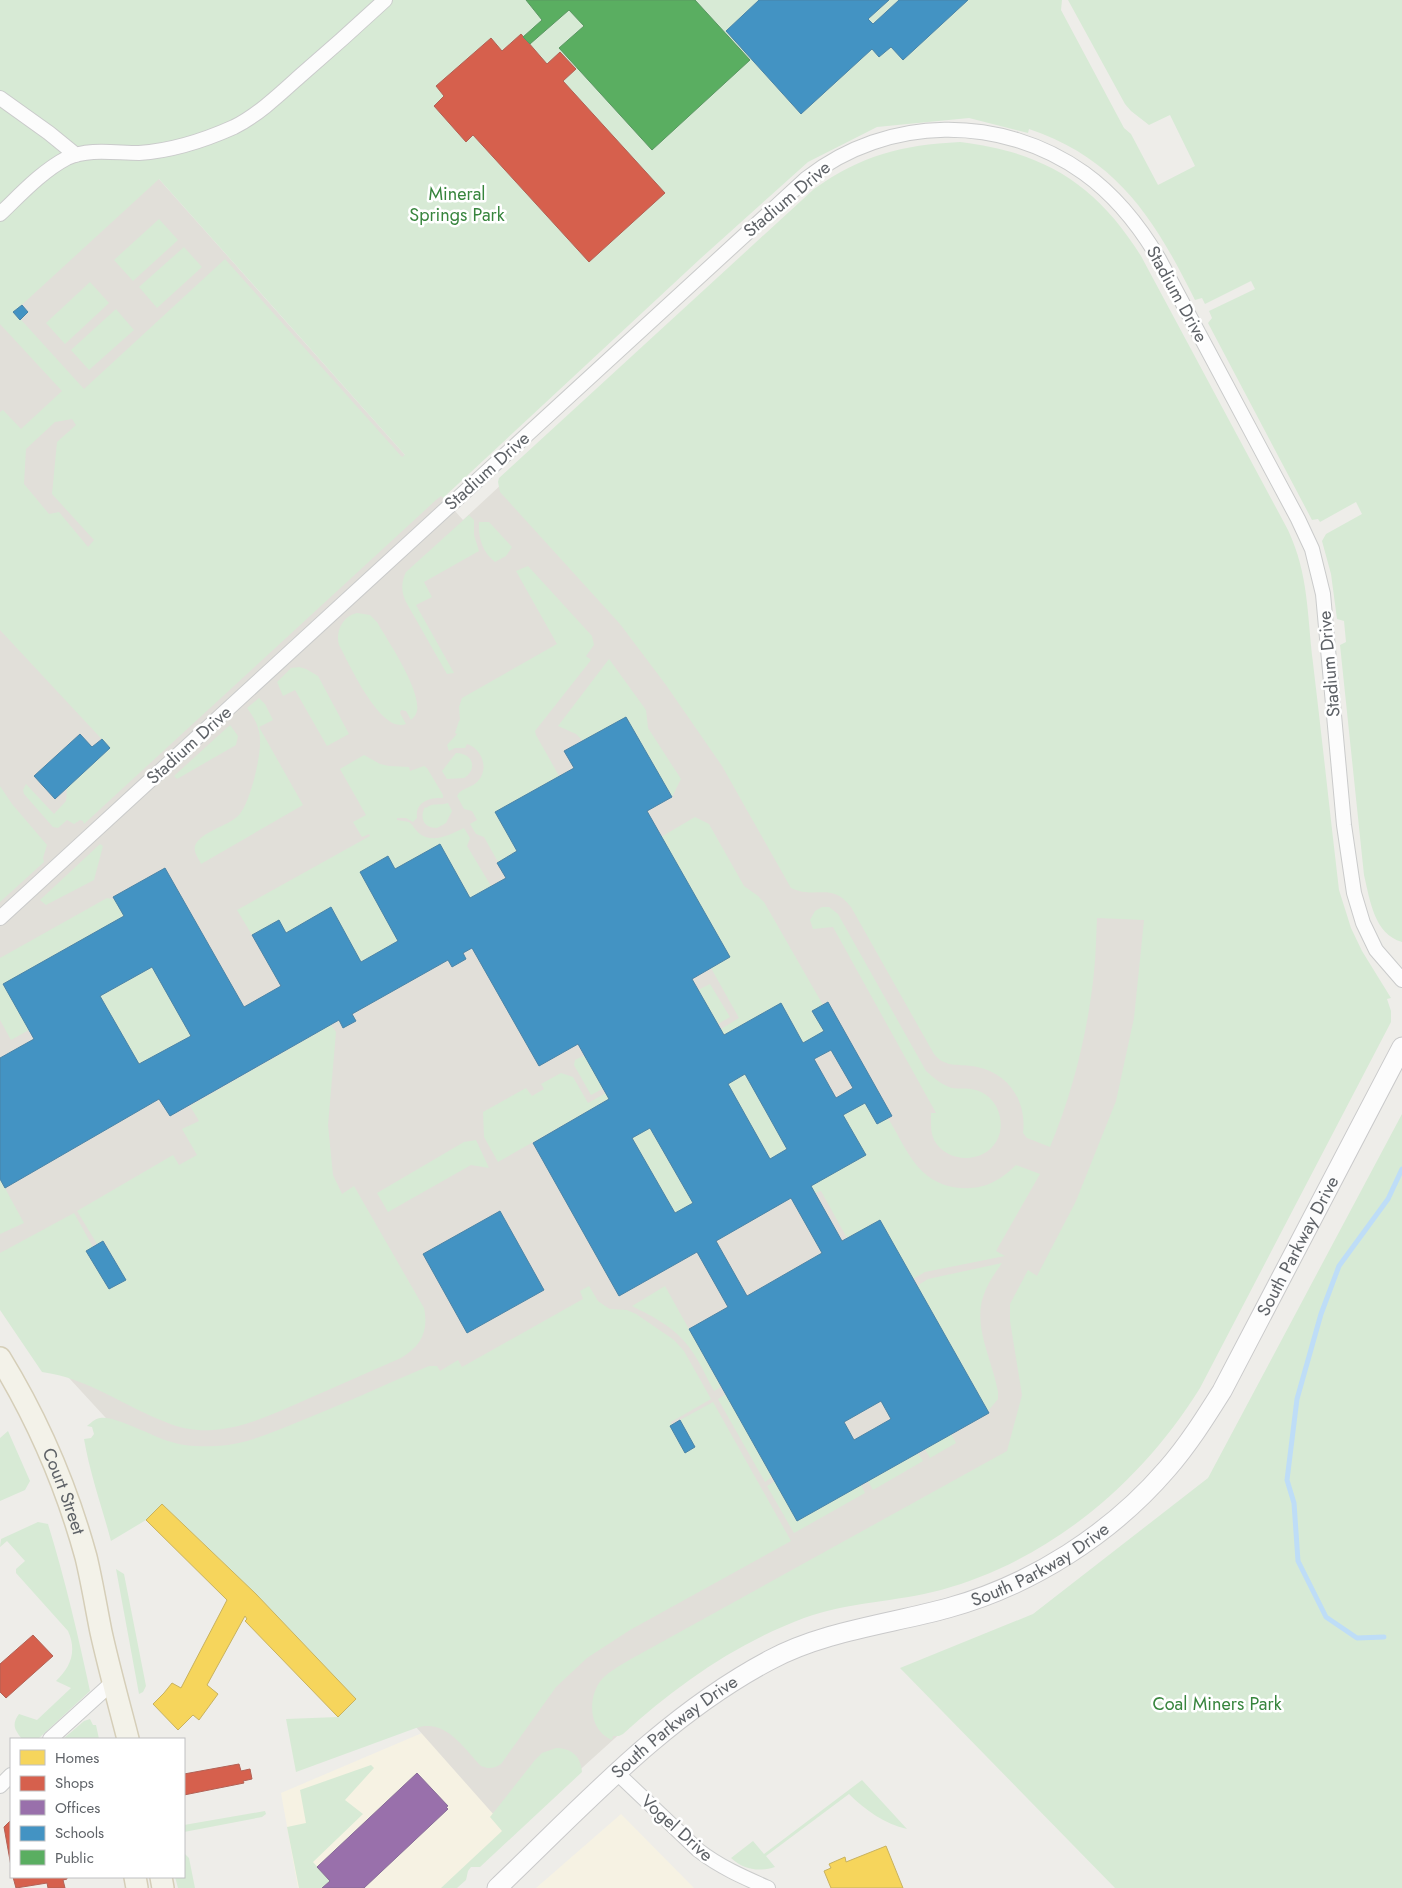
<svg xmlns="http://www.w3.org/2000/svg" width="1402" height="1888" font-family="Jost,sans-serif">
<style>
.commercial{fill:#f6f2e3}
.education{fill:#e1dfd9}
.green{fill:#d7ead5;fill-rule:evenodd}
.homes{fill:#f6d55c;stroke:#c8b25f}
.shops{fill:#d6604d;stroke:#b26155}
.offices{fill:#9970ab;stroke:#876c97}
.schools{fill:#4393c3;stroke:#4b84a7;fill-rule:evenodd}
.public{fill:#5aae61;stroke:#5b9763}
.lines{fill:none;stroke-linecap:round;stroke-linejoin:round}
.stream{stroke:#beddf7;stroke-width:5}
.minor-casing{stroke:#cacbcb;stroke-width:16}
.secondary-casing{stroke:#c9c9ca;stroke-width:21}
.primary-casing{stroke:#d5ceb8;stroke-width:24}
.minor{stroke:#fcfcfc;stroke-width:14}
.secondary{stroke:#fcfcfc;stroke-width:19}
.primary{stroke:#f3f2e9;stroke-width:21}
.labels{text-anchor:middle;stroke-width:5;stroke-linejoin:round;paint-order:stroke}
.park-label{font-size:18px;fill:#37853d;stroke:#fff}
.street-label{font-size:18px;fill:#5e6267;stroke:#fff}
</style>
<rect width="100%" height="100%" fill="#eeede9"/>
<path class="commercial" d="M429,1730l87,94 -70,64h-148l-17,-95z
M621,1814l73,74h-158z"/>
<path class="education" d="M158,178l305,342 360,-333 292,41 61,1185 -365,192 -76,39 -69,48 -156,141 -157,-177 -16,13 -337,-366v-980z"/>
<path class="green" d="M0,0h1062l-1,10 63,118 7,6 27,51 37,-19 -25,-51 -21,10 -18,-14 -6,-7 -57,-104h334v942c-28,-8 -32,-42 -38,-67l-24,-230 6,-3 -2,-21 -7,-2 -6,-45 -9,-33 4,-7 36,-20 -6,-12 -36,20 -2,-3 -6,1 -104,-197 4,-5 -3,-7 46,-22 -4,-8 -46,23 -3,-6 -7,2c-40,-80 -77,-141 -166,-171l-1,4 -59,-15 -92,9 -69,35 -108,97 -257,239 -2,-2 -5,4 -352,324 -1,-3 -3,-1 -6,4 -7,-4 -9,8 -5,-1 -29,-33 -1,-4 3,-6 28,30 12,-13 1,-13 43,-40 -110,-118v-218l3,-2 18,19 41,-38 -62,-67zM159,179l246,276 -3,2 -177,-198 -141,130 -70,-77zM72,419l4,6 -19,17 -5,52 42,46 -6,7 -29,-35 -10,2 -25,-30 2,-35 29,-27z
M960,142c84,10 136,42 181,114l147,274c21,45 19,85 25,133 9,75 17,151 26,227l12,38 11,23 29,47 -4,1 4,12v11l-191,366c-59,95 -150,172 -259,202 -45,12 -93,12 -137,28 -69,26 -127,67 -181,116l-4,2h-6l-1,4c-24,-10 -25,-43 -10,-61 8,-8 19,-14 29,-20l376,-208 15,-56 -12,-74v-17l18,-34 9,6 39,-75 40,-100 18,-83 10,-98 -47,-2c-1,18 -1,36 -3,54 -6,59 -21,120 -44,175l-23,-9 -4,-5c4,-32 -15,-60 -46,-66 -17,-4 -31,2 -43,-13l-83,-147c-20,-26 -35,-7 -60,-19l-69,-122 -56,-81 -46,-61 -120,-132 -2,-10 1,-4 315,-289c48,-34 87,-44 146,-47z
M159,219l19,21 -45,41 -19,-21z
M184,247l18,20 -45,41 -18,-21z
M90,282l19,21 -44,41 -19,-21z
M116,309l18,21 -45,40 -18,-20z
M469,515l5,5v15l5,16 -55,31 8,15 -16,8 38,68 -7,1 -41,-72c-5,-10 -5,-20 0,-30z
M479,522h10l23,25 -6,9 -11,6c-13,-10 -17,-25 -16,-40z
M528,566l64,70 2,9 -8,11 5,4 -56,71 1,4 23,41 -64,36 22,39 -19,11 -14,-25 -8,-3 -6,-10 7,-4 -5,-9 -8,-2 -7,-13c4,-8 13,-8 19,-13 14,-12 7,-34 -9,-39l-2,4h-10l-6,3 -2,-6 10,-11 -2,-1 4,-12 1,-1 -1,-13 3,-9 95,-54 -41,-73z
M357,613l13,2 7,7c11,19 44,68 40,89 -1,4 -3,6 -6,9l-5,-9 -5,-1 -1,3 6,11c-26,10 -57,-61 -67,-79 -4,-14 4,-29 18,-32z
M609,659l37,51 2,18 33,51 -9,18 -46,-80 -43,24 -7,-7 -18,-8z
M299,667l7,2 12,7 31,58 -22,12 -32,-56 -12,6 -6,-14 14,-14z
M259,698l6,6 8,16 -14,7 44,78 -102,59c-2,-5 -8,-12 -6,-18 5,-14 33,-20 43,-30 12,-11 23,-60 22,-76 0,-12 -6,-23 -13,-32z
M230,725l8,11 -2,9 -59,34 -3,-3z
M456,753c17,0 22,16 8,25l-17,1 -5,-8z
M364,755l16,9 9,2 20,1 1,4 14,-5 3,2 16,27v3c-14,-1 -28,4 -26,20l-4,4 -7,-4h-9v2l12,2c4,3 6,8 11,12 14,10 31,0 44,-6l6,10 -3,8 24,40 -21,12 -30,-54 -45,25 -7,-13 -28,16 38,69 -37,21 -30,-54 -45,25 -7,-13 -27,15 -15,-25 133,-74 -1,-2 -7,3 -9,-15 13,-7 -26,-46z
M0,786l12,18 35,41 -4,13 1,4 -44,40z
M448,803l4,8 -6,12 -9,5c-13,0 -18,-10 -12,-21l1,1c7,-6 14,-2 22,-5z
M695,817l14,7 35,62 14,10 6,6 59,103 -11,6 12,20 -21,12 -22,-40 -57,32 -3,-6 18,-11 -28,-50 19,-11 -69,-120z
M100,844l3,2 -9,34 -48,25 -6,-5z
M107,898l8,2 9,16 -121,68 26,46 -18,10 -11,-20v-62z
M822,907h7l9,7 88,157c8,7 16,14 26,17 6,1 13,0 19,1 21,3 33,23 29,43 -7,31 -51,35 -66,8 -4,-9 -3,-18 -3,-27h5l-103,-186 -20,2 -3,-9 5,-9z
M152,967l39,69 -52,28 -39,-68z
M710,984l20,33 -12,7 -20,-34z
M331,1025l5,7 -8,93 5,50 9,19 12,-8 70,122c5,23 -3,38 -23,50 -33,14 -65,29 -98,43 -28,12 -58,27 -90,29 -15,1 -31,-1 -45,-7 -43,-16 -80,-45 -126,-51l-42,-62v-57l74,-40 19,34 -6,4 22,38 17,-9 -22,-39 -7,3 -20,-33 96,-56 6,10 18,-10 -15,-26 17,-8 -9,-15z
M585,1055l19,33 -13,7 -17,-30 1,-5z
M561,1073l12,4 15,26 18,-10 3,6 -111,63 -14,-25 -1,-25 43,-24 6,8 12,-7 -3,-5z
M745,1074l42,75 -17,10 -42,-75z
M865,1103l12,21 11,-6c11,18 20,40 35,54 18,18 51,21 72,9 8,-4 15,-10 21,-16l24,9 -44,77 9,5 -80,16 -12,7 -33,-59 -33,18 -26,-47 -6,2 -4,-7 55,-31 -23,-40z
M1402,1114v774h-287l-215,-220 133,-54 175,-136z
M650,1128l43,75 -18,10 -43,-75z
M476,1140l13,28 -18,-3 -83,47 -11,-19 87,-51z
M0,1179l24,44 -24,11z
M1002,1263c-7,10 -15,21 -19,34 -10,30 10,65 15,95v7l-10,12 -71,-125 11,-7z
M589,1286l9,15 7,5 5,3 17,1 9,4 38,26 10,11 27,48 -40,23 1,3 -2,1 15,27 10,-6 -15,-27 33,-18 78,139 -161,89 -43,28 -31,29 -55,77c-7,5 -13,5 -20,2 -18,-19 -36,-48 -65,-38l-120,44 -10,-53 52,-2 18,-18 -100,-105 -94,-90 -16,16 -35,21c-9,-34 -21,-67 -27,-102l7,-1 3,-4 -2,-7 -5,-1c4,-3 7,-7 13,-8 14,-3 52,18 68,23 15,5 32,6 48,5 27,-1 52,-12 77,-22 46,-18 91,-39 136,-58h8l3,5 18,-11 4,7 121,-68 -3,-8z
M665,1286l56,101 -7,4c-9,-16 -17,-36 -30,-50 -14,-16 -34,-26 -52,-35z
M726,1394l46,83 -7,5 -47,-83z
M8,1431l22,50 -5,9 -25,11v-63z
M951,1434l5,9 -26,15 -5,-9z
M918,1453l5,8 -50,29 -5,-9z
M775,1481l86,4 4,8 -71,40 -27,-47z
M38,1522l10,2c17,55 30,111 42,167l-52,48h-16c-7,-9 -11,-14 -3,-25l18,6 34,-32 -15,-7c15,-14 21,-30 12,-50l-52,-58v-4l9,-8 -18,-20 -7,6 1,-8z
M116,1569l8,5 22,112 -3,6 -4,2z
M90,1719l3,6h3l3,14h-36l21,-18z
M556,1748c16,0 25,9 26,24l-102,95h-9l-3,4 -2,9 -9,8h-16l61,-57 -12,-14 45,-57 7,-7z
M371,1765l3,3 -29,32 18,14 -50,48 17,19 -8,7h-23l-12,-61 19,-4 -6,-33z
M862,1780l45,49c-22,-5 -42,-19 -58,-35l-83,62 9,11c-16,5 -31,3 -44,-9l22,-17 11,13z
M265,1811l1,3 -4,3 -78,15v-7z
M184,1853l5,5 6,30h-17l-3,-11h9z"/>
<path class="homes" d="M162,1504l94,90 100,105 -18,18 -93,-96 2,-2 -2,-3 -38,69 11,9 -19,26 -6,-5 -15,15 -25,-26 11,-11 8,-10 9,5 46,-88 -81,-80z
M886,1846l17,42h-72l-7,-17 7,-3 -2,-4 16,-7 1,5z"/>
<path class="shops" d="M521,34l26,30 13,-12 16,17 -13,12 102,112 -76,69 -116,-127 -7,7 -32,-36 10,-10 -8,-10 55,-48 11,13z
M33,1635l20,21 -47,42 -6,-6v-28z
M239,1764l2,7 9,-2 2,10 -9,2 1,2 -60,12v-21z
M11,1820v46l-7,-39z
M13,1877h54v2l-4,1 2,8h-17l-1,-5 -31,5z"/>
<path class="offices" d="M417,1773l31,33 -2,1 2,2 -84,79h-42l8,-7 -13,-14z"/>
<path class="schools" d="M759,0h130l-21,19 5,5 26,-24h69l-65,60 -12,-13 -12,10 -7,-8 -71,65 -75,-83z
M22,305l6,7 -8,8 -7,-8z
M626,717l46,80 -25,14 83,146 -38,22 32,56 57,-32 22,40 21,-12 -12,-20 16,-9 64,114 -15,8 -12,-21 -22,12 23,40 -55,31 31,55 38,-21 109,193 -192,108 -108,-192 39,-22 -31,-55 -78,44 -86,-153 76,-44 -31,-55 -39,22 -67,-118 -9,5 3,6 -14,8 -4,-7 -96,54 4,7 -13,7 -4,-8 -169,96 -11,-17 -154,89 -5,-9v-121l34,-19 -31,-55 121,-68 -11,-19 52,-29 79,139 37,-21 -29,-51 27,-15 7,13 45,-26 30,55 37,-21 -38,-69 28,-16 7,13 45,-25 30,54 36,-20 -9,-15 20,-12 -22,-39 79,-44 -10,-17zM152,967l39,69 -52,28 -39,-68zM831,1050l22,38 -17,10 -22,-39zM745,1074l42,75 -17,10 -42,-75zM650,1128l43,75 -18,10 -43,-75zM791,1198l31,55 -75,43 -31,-55zM881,1401l10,18 -37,21 -10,-18z
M80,734l12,13 10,-8 8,9 -55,51 -21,-23z
M500,1211l44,79 -77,43 -44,-79z
M103,1241l23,39 -17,9 -23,-38z
M680,1420l15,27 -10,6 -15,-27z"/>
<path class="public" d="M526,0h169l55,60 -98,90 -93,-102 25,-22 -15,-16 -39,34 -7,-7 19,-17z"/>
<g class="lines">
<path class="stream" d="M1384,1637l-27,1 -31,-21 -28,-56 -4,-58 -7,-23 10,-81 24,-85 18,-48 49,-67 14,-30"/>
<defs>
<path id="minor" d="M0,98l49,35 27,22
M0,214c20,-19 42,-43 67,-56 22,-10 48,-5 72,-5 31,-2 66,-13 95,-26 24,-12 46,-33 66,-51 29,-25 57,-50 85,-76
M0,918l807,-740c81,-63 194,-64 277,-5 32,23 55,52 75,86l139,260 14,30 11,45 21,231 10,68 9,30 13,27 26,30
M50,1739l63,-57
M617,1773l81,77c22,17 45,27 70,38
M0,1786l11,-11"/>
<g id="secondary">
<path id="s1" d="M497,1888c86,-82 167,-172 273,-228 54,-29 120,-36 178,-52 84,-23 163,-74 219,-139 21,-24 38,-51 55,-78l180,-344"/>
</g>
<g id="primary">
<path id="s2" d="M0,1358c38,62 67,130 86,199 6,25 10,50 15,75 8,36 18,72 27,107"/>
<path d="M135,1877l2,11"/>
<path d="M161,1877l2,11"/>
</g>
</defs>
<use href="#minor" class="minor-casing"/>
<use href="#secondary" class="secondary-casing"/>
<use href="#primary" class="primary-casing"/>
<use href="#minor" class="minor"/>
<use href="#secondary" class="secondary"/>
<use href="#primary" class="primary"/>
</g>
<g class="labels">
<g class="park-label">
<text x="457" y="200">Mineral<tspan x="457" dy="21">Springs Park</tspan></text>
<text x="1217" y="1710">Coal Miners Park</text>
</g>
<g class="street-label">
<text transform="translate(787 199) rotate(-40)" y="6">Stadium Drive</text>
<text transform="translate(1177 294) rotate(61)" y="6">Stadium Drive</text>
<text transform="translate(487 471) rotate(-42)" y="6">Stadium Drive</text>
<text transform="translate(1329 664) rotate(-95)" y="6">Stadium Drive</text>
<text transform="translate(189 745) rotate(-42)" y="6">Stadium Drive</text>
<text dy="6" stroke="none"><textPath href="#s1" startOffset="1065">South Parkway Drive</textPath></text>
<text dy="6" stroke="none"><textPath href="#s2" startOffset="148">Court Street</textPath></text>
<text dy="6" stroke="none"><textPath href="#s1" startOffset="645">South Parkway Drive</textPath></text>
<text dy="6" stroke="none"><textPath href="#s1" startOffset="240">South Parkway Drive</textPath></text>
<text transform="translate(677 1828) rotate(42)" y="6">Vogel Drive</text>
</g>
</g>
<rect x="10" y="1738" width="175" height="140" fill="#ffffff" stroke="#bfc0c2"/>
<rect x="20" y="1750" width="25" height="15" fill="#f6d55c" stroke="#bfc0c2"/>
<text x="55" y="1763" font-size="15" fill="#5e6267">Homes</text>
<rect x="20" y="1776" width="25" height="15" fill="#d6604d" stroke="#bfc0c2"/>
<text x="55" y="1788" font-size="15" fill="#5e6267">Shops</text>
<rect x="20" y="1800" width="25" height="15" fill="#9970ab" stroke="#bfc0c2"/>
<text x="55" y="1813" font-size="15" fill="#5e6267">Offices</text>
<rect x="20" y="1826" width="25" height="15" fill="#4393c3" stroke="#bfc0c2"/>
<text x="55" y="1838" font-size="15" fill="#5e6267">Schools</text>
<rect x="20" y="1850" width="25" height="15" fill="#5aae61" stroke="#bfc0c2"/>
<text x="55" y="1863" font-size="15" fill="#5e6267">Public</text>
</svg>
